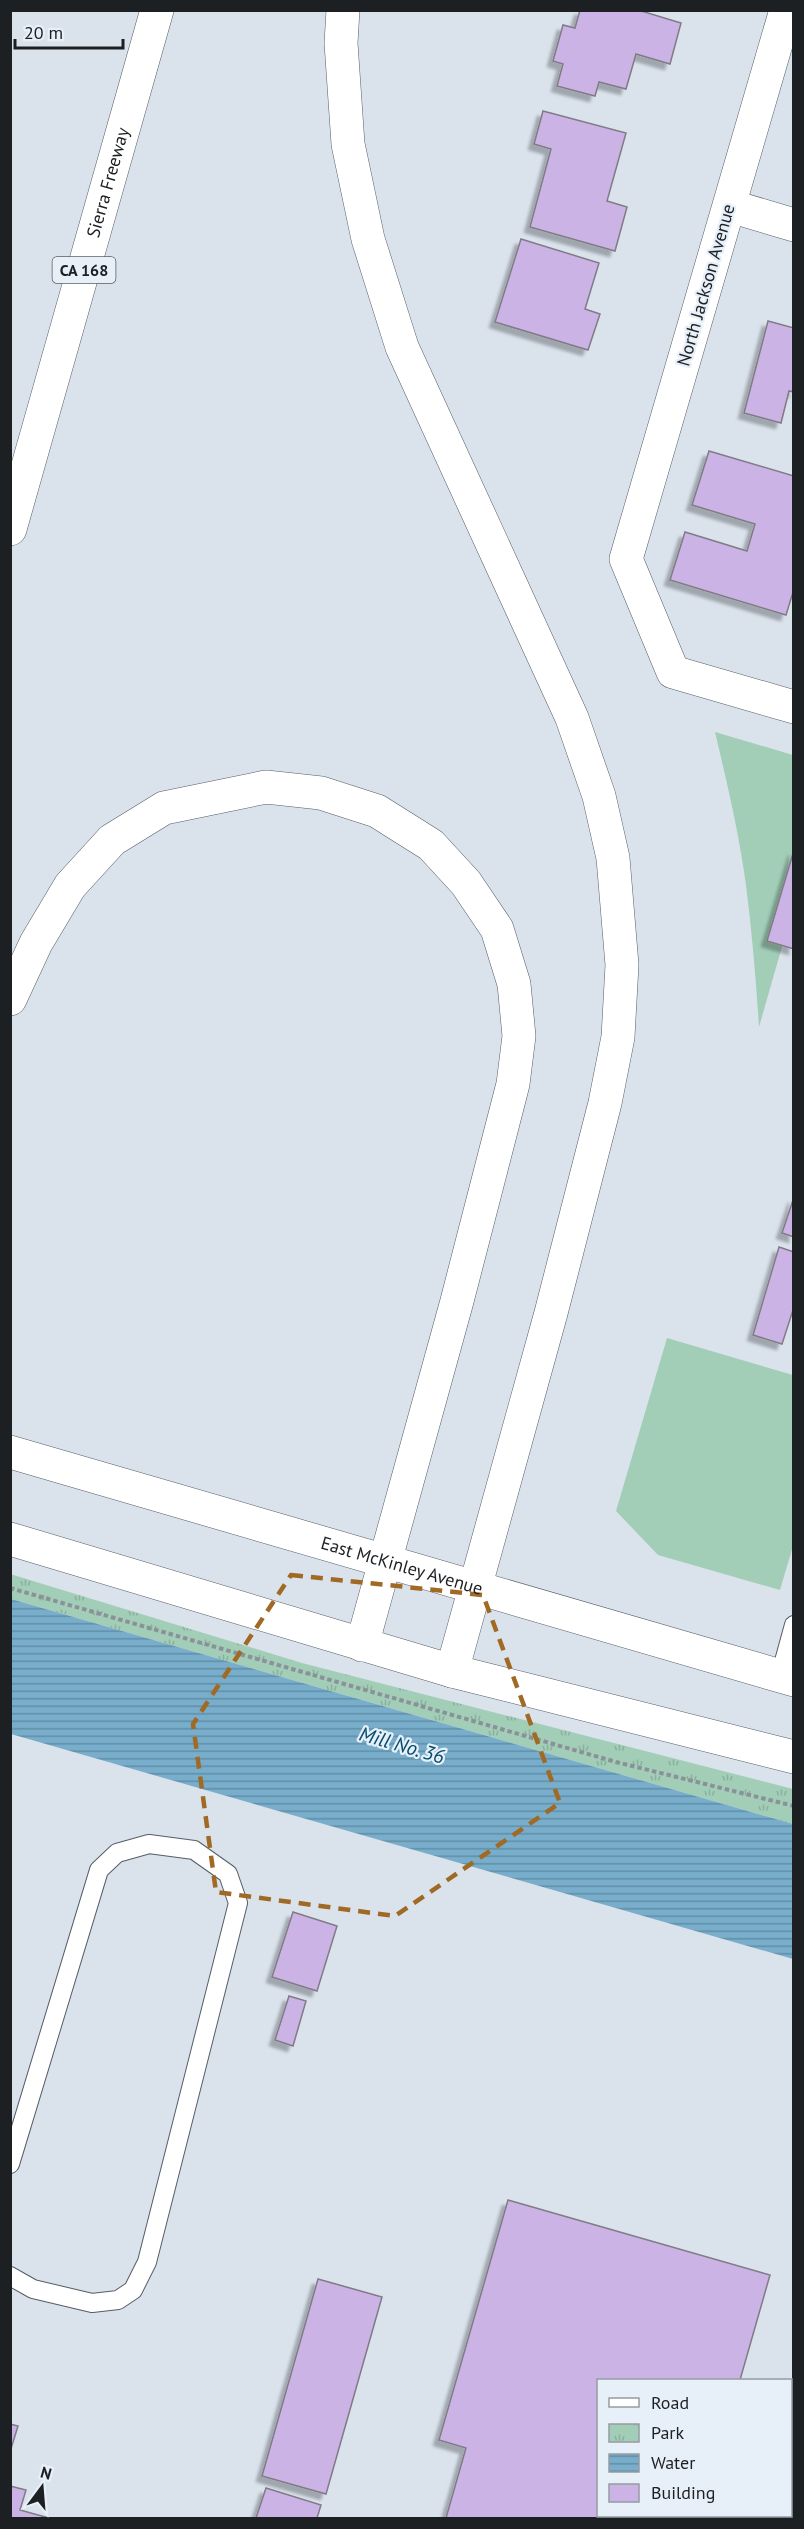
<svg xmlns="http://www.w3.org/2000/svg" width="804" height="2529" font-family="'PT Sans',sans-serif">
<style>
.green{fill:#a2ceb8}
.park{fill:url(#park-tufts)}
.water{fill:url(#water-rules)}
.building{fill:#cbb4e5;stroke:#807b86;stroke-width:1.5;filter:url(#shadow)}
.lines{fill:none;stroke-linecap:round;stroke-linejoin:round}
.lane-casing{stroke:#565d66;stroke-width:20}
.street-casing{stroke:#565d66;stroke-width:34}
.primary-casing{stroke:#565d66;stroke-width:34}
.highway-casing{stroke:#565d66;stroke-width:34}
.path{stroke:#8b9198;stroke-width:4;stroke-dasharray:4.5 3;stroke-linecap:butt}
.lane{stroke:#fff;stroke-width:18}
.street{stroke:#fff;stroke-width:33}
.primary{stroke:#fff;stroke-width:33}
.highway{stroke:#fff;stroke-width:33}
.marked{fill:none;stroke:#a06924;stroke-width:4.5;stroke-dasharray:12 8;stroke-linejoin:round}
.labels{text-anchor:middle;stroke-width:4.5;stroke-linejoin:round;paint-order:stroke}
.shield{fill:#e7eff9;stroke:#5a5e63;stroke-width:1.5}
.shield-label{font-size:16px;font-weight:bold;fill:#1d2023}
.street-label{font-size:18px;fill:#1d2023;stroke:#e7eff9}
.water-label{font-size:20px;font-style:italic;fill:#054e6c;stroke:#e7eff9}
</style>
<defs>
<pattern id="park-tufts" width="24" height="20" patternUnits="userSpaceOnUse" patternTransform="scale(1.5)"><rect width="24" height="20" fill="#a2ceb8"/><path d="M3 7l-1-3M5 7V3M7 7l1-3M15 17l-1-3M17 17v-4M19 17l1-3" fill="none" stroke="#8bb19e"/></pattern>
<pattern id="water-rules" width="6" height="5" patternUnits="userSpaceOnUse" patternTransform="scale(1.5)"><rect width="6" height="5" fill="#78aecc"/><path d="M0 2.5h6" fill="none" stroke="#628da5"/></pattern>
<filter id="shadow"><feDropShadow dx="-5.5" dy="5.5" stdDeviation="1.5" flood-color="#0004"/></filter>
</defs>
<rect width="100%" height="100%" fill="#dae2ec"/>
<path class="green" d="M715,732l78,23v153l-34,119c-3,-47 -7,-95 -13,-142 -7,-52 -19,-102 -31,-153z
M667,1338l126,37v171l-13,44 -122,-35 -42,-44z"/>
<path class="park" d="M10,1574l292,89 491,126v35l-782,-225z"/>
<path class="water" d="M11,1599l782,225v135l-782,-225z"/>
<path class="building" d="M580,10h58l43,13 -11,41 -34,-10 -10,35 -27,-7 -4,14 -38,-10 6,-22 -10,-3 10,-36 12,3z
M543,111l83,22 -19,68 20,6 -12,44 -85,-24 21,-78 -17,-5z
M521,239l78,24 -14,46 15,5 -12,36 -93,-28z
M768,321l26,7v64l-5,-1 -8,32 -37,-10z
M709,451l85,25v113l-8,26 -116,-35 15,-48 62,19 8,-27 -63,-19z
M794,850v99l-27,-8z
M794,1197v40l-12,-4z
M779,1247l15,5v55l-12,37 -29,-9z
M293,1912l44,14 -20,65 -45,-14z
M289,1996l17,5 -13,45 -18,-6z
M508,2200l262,75 -30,105h-142v136h103v2h-255l20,-70 -27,-8z
M318,2279l64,18 -56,197 -64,-18z
M10,2424l8,2 -8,26z
M10,2486l16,4 -6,20 29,8h-39z
M266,2488l55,17 -4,13h-61z"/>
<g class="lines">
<defs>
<path id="lane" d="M780,1676l14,-51
M10,2164l89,-294 18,-17 32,-9 45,6 34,24 10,29 -91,359 -14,28 -15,10 -26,3 -59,-14 -23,-13"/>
<path id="street" d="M786,10l-160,549 47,113 121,35
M730,206l64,19"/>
<g id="primary">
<path id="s1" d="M10,1452l784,228"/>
<path d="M10,1539l442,132 342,86"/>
</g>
<g id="highway">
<path d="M343,10l-2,33 7,101 20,95 34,108 170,371 27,78 14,62 9,107 -4,72 -13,66 -54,210 -99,358"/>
<path id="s2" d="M10,529l147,-519"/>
<path d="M10,999l26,-56 34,-57 42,-46 52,-32 102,-21 55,6 56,18 54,34 35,38 31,46 17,55 5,52 -6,48 -56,217 -95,344"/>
</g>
</defs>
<use href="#lane" class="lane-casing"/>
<use href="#street" class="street-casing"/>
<use href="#primary" class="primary-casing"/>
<use href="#highway" class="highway-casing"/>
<path class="path" d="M10,1588l606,174 178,44"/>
<use href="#lane" class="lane"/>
<use href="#street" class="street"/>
<use href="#primary" class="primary"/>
<use href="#highway" class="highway"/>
</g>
<path class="marked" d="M291,1575l192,20 77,208 -165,113 -179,-24 -23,-168z"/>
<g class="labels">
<rect class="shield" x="52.5" y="257" width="63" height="26" rx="4.5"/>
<g class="shield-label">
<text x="84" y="276">CA 168</text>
</g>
<g class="street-label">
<text dy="6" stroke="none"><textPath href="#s2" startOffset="360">Sierra Freeway</textPath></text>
<text transform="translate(706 285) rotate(-74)" y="6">North Jackson Avenue</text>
<text dy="6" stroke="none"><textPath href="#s1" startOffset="408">East McKinley Avenue</textPath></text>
</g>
<g class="water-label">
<text transform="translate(402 1745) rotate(16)" y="7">Mill No. 36</text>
</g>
</g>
<rect width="804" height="2529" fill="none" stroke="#1d2023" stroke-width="24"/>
<rect x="597" y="2379" width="195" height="138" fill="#e7eff9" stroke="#969ca3" stroke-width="1.5"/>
<rect x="609" y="2398" width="30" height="9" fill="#ffffff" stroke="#969ca3" stroke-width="1.5"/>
<text x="651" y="2409" font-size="18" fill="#1d2023">Road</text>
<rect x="609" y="2424" width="30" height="18" fill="url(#park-tufts)" stroke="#969ca3" stroke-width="1.5"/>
<text x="651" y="2439" font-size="18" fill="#1d2023">Park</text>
<rect x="609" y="2454" width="30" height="18" fill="url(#water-rules)" stroke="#969ca3" stroke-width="1.5"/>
<text x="651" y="2469" font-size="18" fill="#1d2023">Water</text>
<rect x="609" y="2484" width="30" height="18" fill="#cbb4e5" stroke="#969ca3" stroke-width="1.5"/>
<text x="651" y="2499" font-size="18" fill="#1d2023">Building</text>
<g transform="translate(42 2487) rotate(16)" stroke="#e7eff9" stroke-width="4.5" paint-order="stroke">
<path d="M0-4.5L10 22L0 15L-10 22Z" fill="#1d2023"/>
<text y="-9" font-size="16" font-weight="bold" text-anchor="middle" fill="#1d2023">N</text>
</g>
<path d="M15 39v9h108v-9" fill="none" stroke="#1d2023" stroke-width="3"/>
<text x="24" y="39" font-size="18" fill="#1d2023" stroke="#e7eff9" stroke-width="4.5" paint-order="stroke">20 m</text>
</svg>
